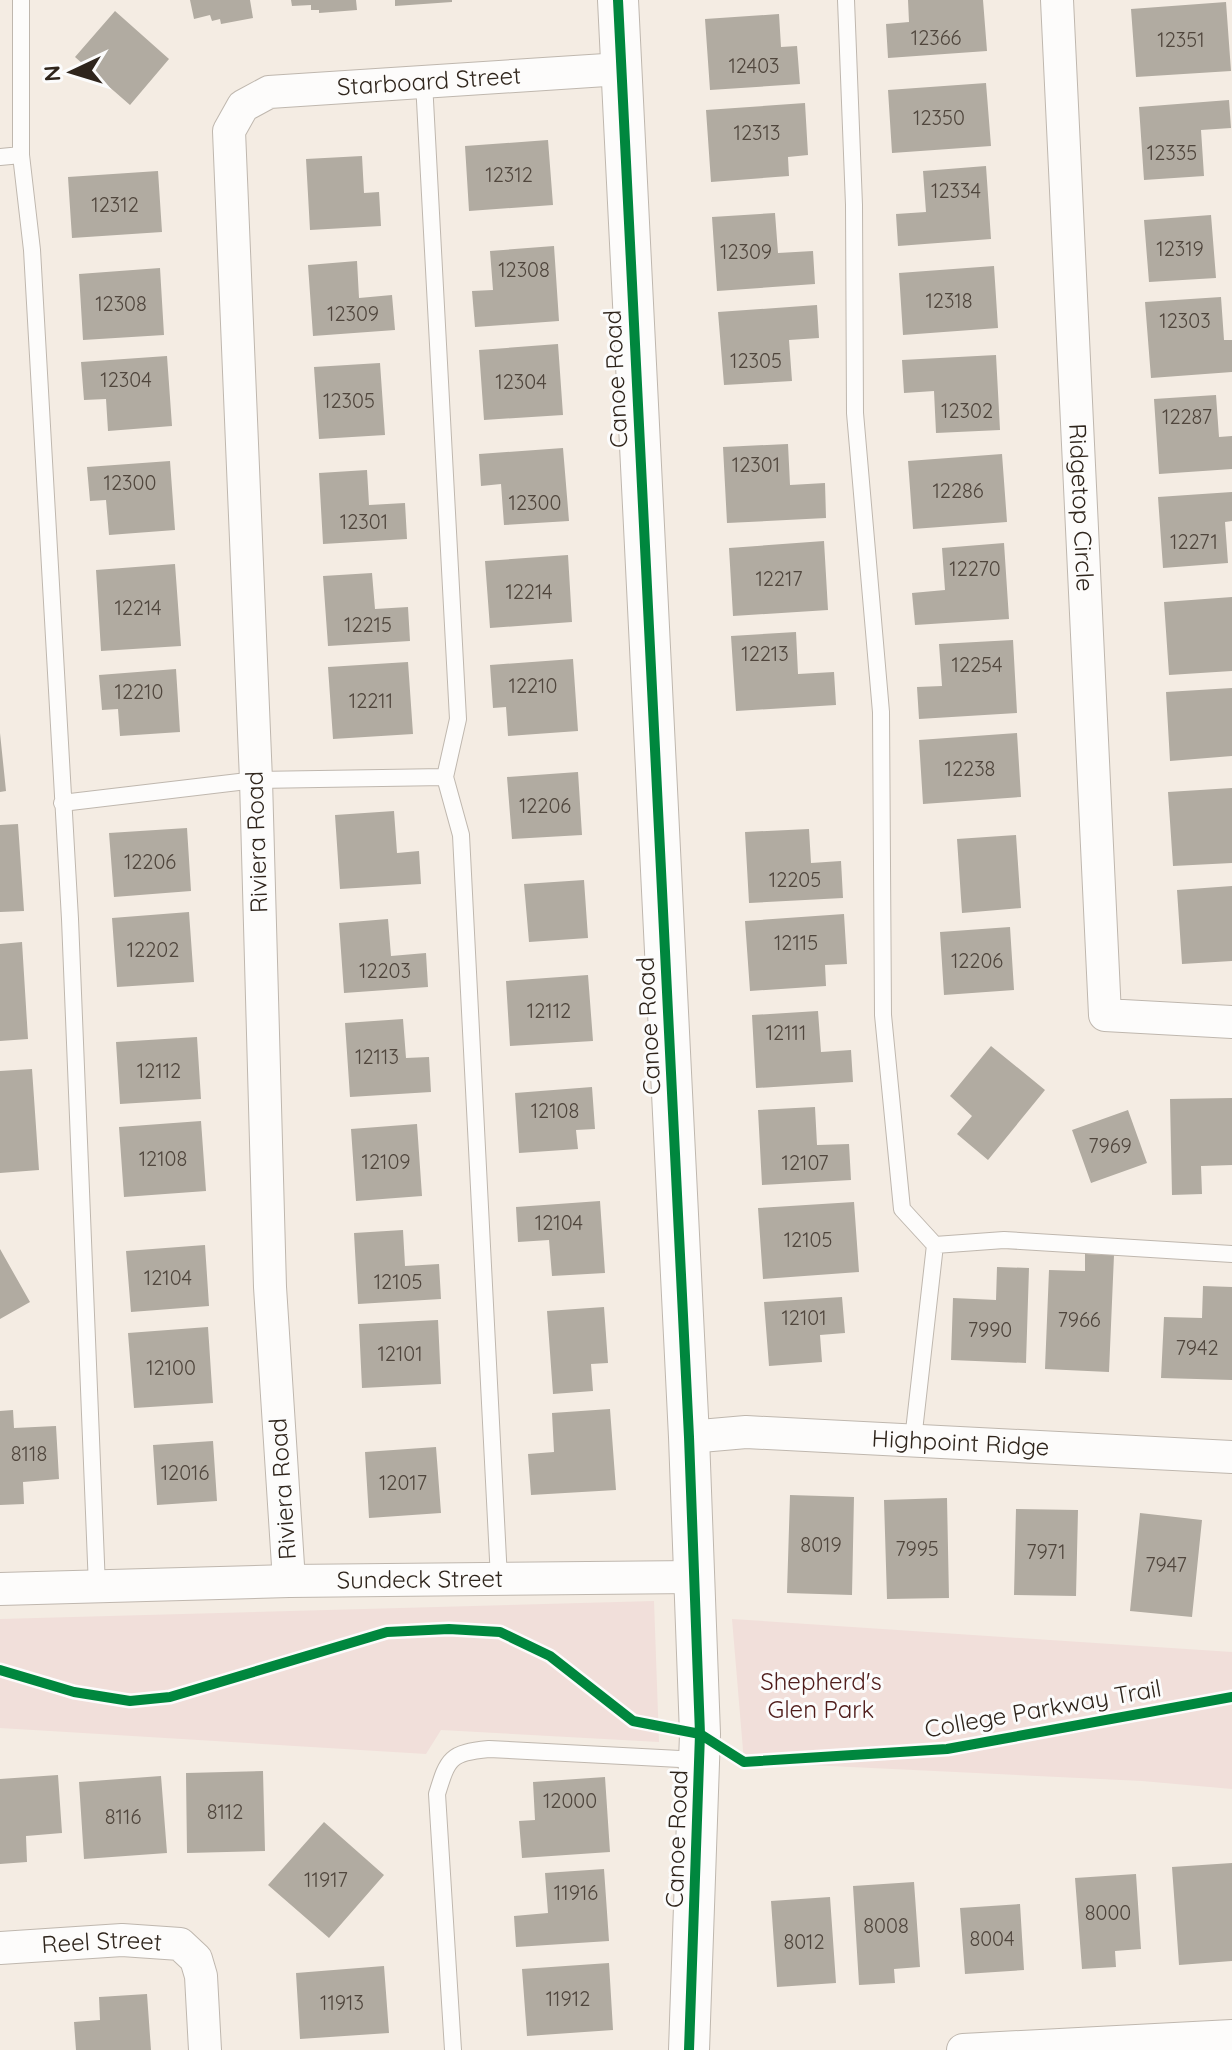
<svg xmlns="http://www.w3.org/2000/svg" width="1232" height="2050" font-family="Quicksand,sans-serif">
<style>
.green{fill:#f1dfda}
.building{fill:#b1aba1}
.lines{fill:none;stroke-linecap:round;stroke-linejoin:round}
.service-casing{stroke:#bfb7ae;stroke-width:18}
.minor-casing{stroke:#bfb7ae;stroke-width:34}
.tertiary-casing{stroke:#bfb7ae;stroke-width:42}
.service{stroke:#fdfcfb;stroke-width:16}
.minor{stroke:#fdfcfb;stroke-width:32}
.tertiary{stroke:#fdfcfb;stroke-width:40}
.cycleway-casing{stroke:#fcfcfc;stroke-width:15}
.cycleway{stroke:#00873e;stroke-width:10}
.labels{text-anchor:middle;stroke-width:6;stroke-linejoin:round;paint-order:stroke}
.number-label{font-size:20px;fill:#50463d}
.street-label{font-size:24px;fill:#2f251c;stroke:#fcfcfc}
.park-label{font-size:24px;fill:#4f1c1a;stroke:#fcfcfc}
</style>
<rect width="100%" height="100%" fill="#f4ece3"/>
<path class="green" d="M654,1601l5,141 -218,-12 -15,24 -426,-26v-109z
M732,1619l500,33v137l-90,-8 -398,-19z"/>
<path class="building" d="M190,0h60l3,18 -32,6 -1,-5 -8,2 -2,-6 -16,4z
M291,0h65l1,10 -38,3v-3h-8v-5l-19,1z
M395,0h57v2l-57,4z
M908,0h75l4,51 -99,7 -2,-34 23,-2z
M1226,2l5,69 -95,6 -5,-68z
M115,11l54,48 -39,46 -55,-48z
M779,14l2,33 16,-1 3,38 -90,6 -5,-71z
M986,83l5,63 -99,7 -4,-63z
M1229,100l2,28 -30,2 3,46 -60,4 -5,-73z
M805,103l3,52 -20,2 1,19 -78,6 -5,-72z
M548,140l5,65 -84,6 -4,-65z
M362,156l2,37 15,-1 2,34 -71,4 -4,-71z
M986,166l5,73 -93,7 -2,-32 30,-2 -3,-41z
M158,171l4,61 -90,6 -4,-61z
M775,213l3,40 35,-2 2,33 -98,7 -5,-74z
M1211,215l5,63 -67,4 -5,-62z
M554,246l5,75 -84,6 -3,-36 21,-1 -3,-39z
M357,261l2,37 33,-3 3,35 -82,6 -5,-71z
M994,266l4,62 -95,7 -4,-62z
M160,268l4,67 -81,5 -4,-66z
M1221,297l3,43h8v32l-81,6 -6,-76z
M817,305l2,33 -30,2 3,41 -68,4 -6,-73z
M558,344l5,71 -79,5 -5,-70z
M996,355l4,75 -64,3 -2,-42 -30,2 -2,-33z
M167,356l5,70 -64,5 -2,-32 -22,1 -3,-38z
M380,363l5,72 -66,4 -5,-72z
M1216,395l3,42 13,-1v33l-73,5 -5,-75z
M788,444l2,41 35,-2 1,35 -99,5 -4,-76z
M563,448l6,73 -65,4 -3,-41 -20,2 -2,-32z
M1002,454l5,68 -94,7 -5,-68z
M170,461l5,69 -66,5 -3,-35 -16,1 -3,-34z
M367,470l2,35 36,-2 2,36 -84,5 -4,-71z
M1232,492v29l-7,1 3,41 -65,5 -5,-71z
M824,541l4,69 -95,6 -4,-68z
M1004,543l5,76 -94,6 -3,-32 33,-3 -3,-42z
M568,555l4,67 -82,6 -5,-67z
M175,564l6,82 -80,5 -5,-81z
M372,573l3,36 33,-2 2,34 -82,5 -5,-70z
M1232,597v74l-63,4 -5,-73z
M796,632l2,42 36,-2 2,33 -100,6 -5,-75z
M1013,640l4,73 -98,6 -2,-32 25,-1 -3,-42z
M573,659l5,72 -70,5 -2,-29 -13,1 -3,-43z
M408,662l5,72 -80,5 -5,-72z
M176,669l4,63 -60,4 -2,-27 -16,1 -3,-35z
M1232,688v68l-62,5 -4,-69z
M0,733l6,58 -6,1z
M1017,733l4,64 -98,7 -4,-64z
M578,772l4,63 -70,4 -5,-62z
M1232,788v75l-59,3 -5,-74z
M394,811l3,42 22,-2 2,33 -81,5 -5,-74z
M18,824l6,87 -24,1v-87z
M187,828l4,63 -77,6 -5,-64z
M809,829l2,34 30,-2 2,37 -94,5 -4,-71z
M1016,835l5,73 -59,5 -5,-74z
M584,880l4,58 -59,4 -5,-58z
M1232,886v75l-50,3 -5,-74z
M189,912l5,70 -77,5 -5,-69z
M844,914l3,50 -22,1 1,21 -76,5 -5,-70z
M388,919l3,37 35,-3 2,34 -84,6 -5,-70z
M1010,927l4,63 -70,5 -4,-63z
M22,942l6,97 -28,2v-97z
M588,975l5,66 -83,5 -4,-65z
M818,1011l3,41 30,-2 2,32 -97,6 -4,-73z
M403,1019l3,39 23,-1 2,35 -81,5 -5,-74z
M197,1037l4,62 -81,5 -4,-62z
M991,1046l54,44 -57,70 -31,-26 15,-18 -22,-20z
M32,1069l7,101 -39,3v-102z
M592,1087l3,42 -19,1 2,19 -59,4 -4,-60z
M1232,1098v67l-31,1 1,28 -30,1 -2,-96z
M815,1107l2,38 32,-1 2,36 -89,5 -4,-75z
M1128,1110l19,53 -56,20 -19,-53z
M201,1121l5,70 -82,6 -5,-70z
M417,1124l5,72 -66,5 -5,-72z
M600,1201l5,72 -53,3 -3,-36 -31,2 -2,-35z
M854,1202l5,70 -96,7 -5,-71z
M403,1230l2,36 34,-2 2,35 -83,5 -4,-71z
M205,1245l4,61 -78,6 -5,-61z
M0,1249l30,53 -30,17z
M1085,1254l29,1 -5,117 -64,-3 4,-99 36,1z
M997,1267l32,1 -3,95 -75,-3 2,-62 43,2z
M1203,1286l29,1v93l-71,-2 3,-61 38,1z
M842,1297l3,36 -25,2 2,27 -53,4 -5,-64z
M604,1307l4,56 -17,1 2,27 -40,3 -6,-83z
M438,1320l3,64 -79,4 -3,-64z
M208,1327l5,76 -79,5 -6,-75z
M610,1409l6,81 -85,5 -3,-41 26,-2 -2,-39z
M13,1410l1,18 42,-2 3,53 -36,3 1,22 -24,1v-94z
M213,1441l4,60 -60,4 -4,-60z
M436,1447l5,66 -72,5 -4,-66z
M790,1495l64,2 -2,98 -65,-2z
M947,1498l2,100 -62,1 -3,-99z
M1016,1509l62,1 -2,86 -62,-1z
M1140,1513l62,7 -10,97 -62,-6z
M263,1771l2,80 -78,2 -1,-80z
M58,1775l4,58 -36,3 1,26 -27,2v-85z
M161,1776l6,77 -83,6 -5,-77z
M605,1777l5,75 -88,6 -3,-37 16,-1 -2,-38z
M324,1822l60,53 -55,63 -61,-53z
M1232,1863v98l-53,4 -7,-98z
M604,1869l5,72 -93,6 -2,-31 34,-3 -3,-40z
M1136,1874l5,75 -26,2 1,16 -34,2 -7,-91z
M914,1882l6,85 -26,2 1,14 -36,2 -6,-99z
M830,1897l6,86 -59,4 -6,-86z
M1020,1904l4,66 -59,4 -5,-66z
M609,1963l4,67 -86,6 -5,-67z
M384,1966l5,67 -89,6 -4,-66z
M147,1994l4,56h-75l-2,-28 26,-2 -1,-23z"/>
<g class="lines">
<defs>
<path id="service" d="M21,0v155l11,95 38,669 27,668
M846,0l8,205 1,208 26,299 2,303 19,194 33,36 69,-5 228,14
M424,82l34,637 -13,58 16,58 38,744
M0,157l21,-2
M62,803l194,-23 189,-3
M913,1440l22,-195
M453,2050l-16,-256c11,-36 13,-41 52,-45l210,11"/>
<g id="minor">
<path id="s1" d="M1057,0l48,1015 127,7"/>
<path id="s2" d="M689,1437l57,-5 486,25"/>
<path id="s3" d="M289,1581l-19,-294 -14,-507 -27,-649 14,-25 26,-14 352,-23"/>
<path id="s4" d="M0,1589l289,-8 405,-4"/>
<path id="s5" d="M0,1948l122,-8 58,4 16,15 5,17 4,74"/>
<path d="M963,2050l269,-14"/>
</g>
<path id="tertiary" d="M618,0l71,1437 11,297 -11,316"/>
</defs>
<use href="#service" class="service-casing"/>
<use href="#minor" class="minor-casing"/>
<use href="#tertiary" class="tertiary-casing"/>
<use href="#service" class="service"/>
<use href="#minor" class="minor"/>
<use href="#tertiary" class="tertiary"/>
<defs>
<path id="cycleway" d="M618,0l71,1437 11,297 -11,316
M0,1670l74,22 56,9 40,-4 217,-65 62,-3 51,3 50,24 83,65 67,13 44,28 203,-13 285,-52"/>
</defs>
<use href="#cycleway" class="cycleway-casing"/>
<use href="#cycleway" class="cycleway"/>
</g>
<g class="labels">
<g class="number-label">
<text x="936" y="45">12366</text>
<text x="1181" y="47">12351</text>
<text x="754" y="73">12403</text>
<text x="939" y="125">12350</text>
<text x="757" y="140">12313</text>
<text x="1172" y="160">12335</text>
<text x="509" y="182">12312</text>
<text x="956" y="198">12334</text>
<text x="115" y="212">12312</text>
<text x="1180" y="256">12319</text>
<text x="746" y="259">12309</text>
<text x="524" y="277">12308</text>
<text x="949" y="308">12318</text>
<text x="121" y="311">12308</text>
<text x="353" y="321">12309</text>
<text x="1185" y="328">12303</text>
<text x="756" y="368">12305</text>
<text x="126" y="387">12304</text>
<text x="521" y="389">12304</text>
<text x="349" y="408">12305</text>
<text x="967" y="418">12302</text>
<text x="1187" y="424">12287</text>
<text x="756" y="472">12301</text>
<text x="130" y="490">12300</text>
<text x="958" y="498">12286</text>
<text x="535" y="510">12300</text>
<text x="364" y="529">12301</text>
<text x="1194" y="549">12271</text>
<text x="975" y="576">12270</text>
<text x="779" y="586">12217</text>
<text x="529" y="599">12214</text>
<text x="138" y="615">12214</text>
<text x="368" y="632">12215</text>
<text x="765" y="661">12213</text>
<text x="977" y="672">12254</text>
<text x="533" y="693">12210</text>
<text x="139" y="699">12210</text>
<text x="371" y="708">12211</text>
<text x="970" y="776">12238</text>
<text x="545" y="813">12206</text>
<text x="150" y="869">12206</text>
<text x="795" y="887">12205</text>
<text x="796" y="950">12115</text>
<text x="153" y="957">12202</text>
<text x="977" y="968">12206</text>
<text x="385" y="978">12203</text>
<text x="549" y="1018">12112</text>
<text x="786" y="1040">12111</text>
<text x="377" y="1064">12113</text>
<text x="159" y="1078">12112</text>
<text x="555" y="1118">12108</text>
<text x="1110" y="1153">7969</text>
<text x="163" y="1166">12108</text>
<text x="386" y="1169">12109</text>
<text x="805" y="1170">12107</text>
<text x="559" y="1230">12104</text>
<text x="808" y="1247">12105</text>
<text x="168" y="1285">12104</text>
<text x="398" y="1289">12105</text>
<text x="804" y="1325">12101</text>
<text x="1079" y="1327">7966</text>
<text x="990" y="1337">7990</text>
<text x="1197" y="1355">7942</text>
<text x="400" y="1361">12101</text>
<text x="171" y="1375">12100</text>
<text x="29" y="1461">8118</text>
<text x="185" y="1480">12016</text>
<text x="403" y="1490">12017</text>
<text x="821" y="1552">8019</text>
<text x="917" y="1556">7995</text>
<text x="1046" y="1559">7971</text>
<text x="1166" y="1572">7947</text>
<text x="570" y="1808">12000</text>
<text x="225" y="1819">8112</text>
<text x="123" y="1824">8116</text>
<text x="326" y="1887">11917</text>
<text x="576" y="1900">11916</text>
<text x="1108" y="1920">8000</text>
<text x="886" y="1933">8008</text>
<text x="992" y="1946">8004</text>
<text x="804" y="1949">8012</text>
<text x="568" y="2006">11912</text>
<text x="342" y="2010">11913</text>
</g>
<g class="street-label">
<text dy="8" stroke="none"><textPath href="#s3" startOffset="1670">Starboard Street</textPath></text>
<text transform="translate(616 379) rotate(-93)" y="8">Canoe Road</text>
<text dy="8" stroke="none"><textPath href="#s1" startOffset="508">Ridgetop Circle</textPath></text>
<text transform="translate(257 842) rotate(-92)" y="8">Riviera Road</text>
<text transform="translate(649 1026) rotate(-93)" y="8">Canoe Road</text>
<text dy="8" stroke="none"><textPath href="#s2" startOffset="272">Highpoint Ridge</textPath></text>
<text transform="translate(283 1489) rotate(-94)" y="8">Riviera Road</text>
<text dy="8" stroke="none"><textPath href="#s4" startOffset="420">Sundeck Street</textPath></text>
<text transform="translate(1043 1709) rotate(-10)" y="8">College Parkway Trail</text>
<text transform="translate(677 1839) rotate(-88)" y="8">Canoe Road</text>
<text dy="8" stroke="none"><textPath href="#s5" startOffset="102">Reel Street</textPath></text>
</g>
<g class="park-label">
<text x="821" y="1690">Shepherd's<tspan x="821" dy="28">Glen Park</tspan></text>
</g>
</g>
<g transform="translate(72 72) rotate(266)" stroke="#fcfcfc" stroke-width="6" paint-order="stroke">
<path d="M0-6L14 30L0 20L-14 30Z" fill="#2f251c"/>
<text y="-12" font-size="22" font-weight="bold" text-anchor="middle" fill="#2f251c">N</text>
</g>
</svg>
